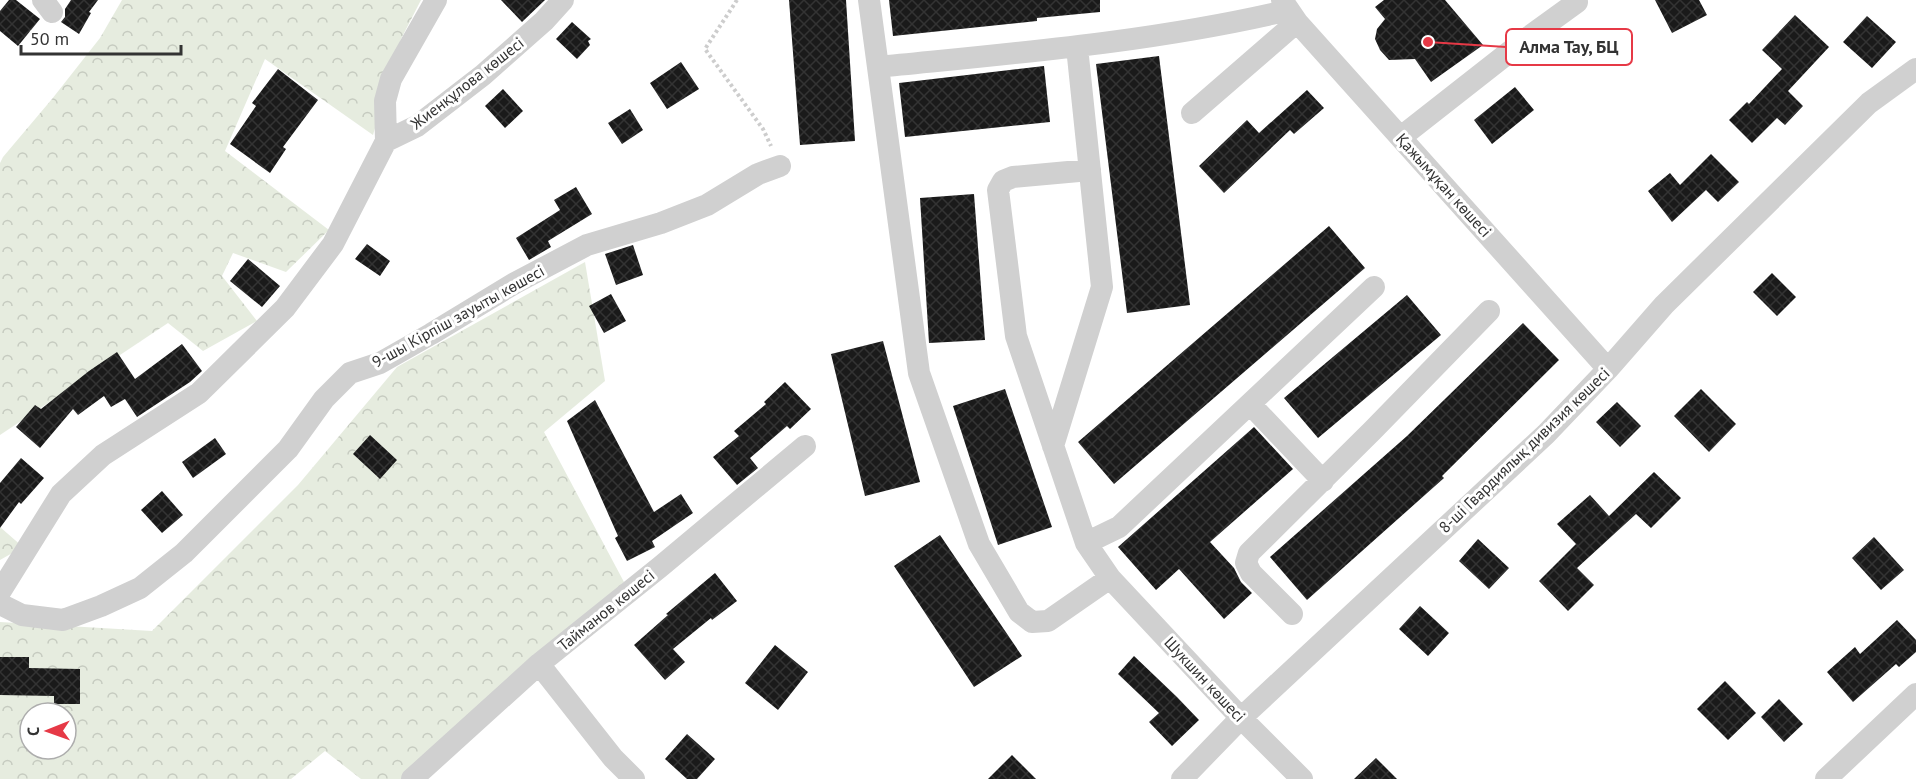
<svg xmlns="http://www.w3.org/2000/svg" width="1916" height="779" font-family="'PT Sans',sans-serif">
<style>
.forest{fill:url(#forest-crowns);fill-rule:evenodd}
.building{fill:url(#building-cross-hatch)}
.lines{fill:none;stroke-linecap:round;stroke-linejoin:round}
.path{stroke:#cdcdcd;stroke-width:4;stroke-dasharray:3 3;stroke-linecap:butt}
.minor{stroke:#d0d0d0;stroke-width:22}
.labels{text-anchor:middle;stroke-width:6;stroke-linejoin:round;paint-order:stroke}
.street-label{font-size:16px;fill:#333;stroke:#fff}
.leader{fill:none;stroke:#e63946;stroke-width:2}
.callout-dot{fill:#e63946;stroke:#fff;stroke-width:2}
.callout{fill:#fff;stroke:#e63946;stroke-width:2}
.callout-label{font-size:18px;text-anchor:middle;font-weight:bold;fill:#333}
</style>
<defs>
<pattern id="forest-crowns" width="20" height="18" patternUnits="userSpaceOnUse" patternTransform="scale(1.5)"><rect width="20" height="18" fill="#e6ecdf"/><path d="M2 6a3 3 0 1 1 6 0M12 15a3 3 0 1 1 6 0" fill="none" stroke="#c6cbc0"/></pattern>
<pattern id="building-cross-hatch" width="8" height="8" patternUnits="userSpaceOnUse" patternTransform="scale(1.5)"><rect width="8" height="8" fill="#1a1a1a"/><path d="M0 0l8 8M0 8l8-8" fill="none" stroke="#333"/></pattern>
</defs>
<rect width="100%" height="100%" fill="#fff"/>
<path class="forest" d="M122,0h299l-20,39 -28,96 -108,-76 -40,92 104,79 -43,42 -53,-19 -11,23 35,45 -54,30 -35,-28 -168,112v-272l3,-6 49,-58 48,-61z
M585,262l20,119 -61,51 80,150 -214,197h-49l-36,-28 -34,28h-291v-157l152,9 146,-146 99,-118zM30,713h36v36h-36z
M0,527l23,20 -23,13z"/>
<path class="building" d="M9,0h7l24,19 -22,27 -18,-15v-20z
M71,0h27l-9,12 2,1 -12,21 -18,-12 4,-5v-8z
M501,0h44l-23,22z
M789,0h57l9,141 -55,4z
M889,0h211v12l-63,6v3l-144,15z
M1384,0h61l38,45 -52,37 -16,-23 -26,1 -9,-10 -5,-11 2,-10 8,-10 -10,-12z
M1655,0h44l8,15 -35,18z
M1795,15l34,32 -41,44 15,15 -18,19 -8,-7 -25,25 -23,-23 18,-18 2,2 33,-35 -20,-19z
M1867,16l29,26 -24,26 -29,-26z
M572,22l19,17 -3,2 2,4 -13,14 -21,-20z
M1159,56l31,249 -63,8 -31,-249z
M681,62l18,27 -32,20 -17,-26z
M1044,66l6,56 -145,15 -6,-54z
M278,69l40,31 -35,47 3,2 -16,24 -40,-29 26,-38 -4,-3z
M1515,87l19,23 -42,34 -18,-24z
M503,89l20,22 -18,17 -20,-22z
M1307,90l17,18 -30,26 -4,-4 -66,63 -25,-27 48,-46 12,13z
M630,109l13,21 -21,14 -14,-21z
M1711,154l28,28 -21,20 -12,-12 -34,32 -24,-31 22,-18 10,12z
M576,187l16,27 -44,27 3,6 -22,13 -13,-22 44,-28 -6,-10z
M974,194l11,146 -56,3 -9,-145z
M1329,226l36,42 -251,216 -36,-42z
M367,244l23,17 -10,15 -25,-17z
M633,245l10,30 -27,10 -11,-31z
M248,259l32,27 -18,21 -32,-26z
M1772,273l24,24 -19,19 -24,-24z
M611,294l15,27 -22,12 -15,-27z
M1407,295l34,40 -123,103 -34,-40z
M1523,323l36,37 -117,116 2,2 -137,122 -37,-43 137,-121z
M883,341l37,141 -55,14 -34,-142z
M182,344l20,27 -12,11 -53,35 -12,-18 -14,8 -7,-11 -26,19 -5,-6 -33,39 -24,-21 19,-22 6,4 48,-38 28,-19 18,27z
M785,382l26,27 -21,20 -3,-3 -37,32 8,10 -21,17 -24,-28 26,-21 -5,-5 32,-27 -2,-2z
M1005,389l47,138 -54,18 -45,-139z
M1701,389l35,35 -27,28 -35,-36z
M595,400l59,112 27,-18 12,19 -41,28 3,6 -28,14 -12,-23 3,-2 -51,-115z
M1617,402l24,24 -21,21 -24,-25z
M1254,427l39,42 -83,73 24,26 7,14 11,11 -28,26 -45,-50 -23,21 -38,-43z
M370,435l27,25 -17,19 -27,-25z
M215,438l11,16 -33,24 -11,-16z
M21,458l23,20 -23,26 -2,-2 -19,26v-45z
M1654,472l27,26 -30,30 -15,-14 -59,54 17,17 -26,26 -29,-30 37,-37 -19,-20 33,-29 19,21z
M162,491l21,24 -21,18 -21,-23z
M940,535l82,121 -48,31 -80,-121z
M1874,537l30,33 -23,20 -29,-32z
M1478,539l31,29 -20,21 -30,-28z
M715,573l22,28 -25,19 -1,-2 -38,31 12,13 -20,18 -31,-35 34,-30 -2,-1z
M1420,606l29,27 -21,23 -29,-27z
M1897,620l19,20v12l-17,15 -3,-3 -43,38 -26,-30 28,-25 5,7z
M775,645l33,27 -30,38 -33,-27z
M1134,656l43,41 22,23 -27,26 -23,-24 10,-9 -41,-39z
M0,657h29v11l51,1v35h-26v-8l-54,-1z
M1725,681l31,32 -28,27 -31,-31z
M1779,699l24,25 -19,18 -23,-25z
M687,734l28,25 -18,20h-10l-22,-20z
M1012,755l24,24h-48z
M1376,758l21,21h-43z"/>
<g class="lines">
<path class="path" d="M737,0l-32,49 58,80 8,17"/>
<path class="minor" d="M43,0l9,12
M869,0l50,373 60,171 40,68 13,10 16,-1 62,-43
M1282,0l15,22 311,347
M878,67c137,-14 276,-25 411,-57
M1192,113l105,-91
M1401,137l125,-98 51,-37
M386,141l-1,-40 6,-22 45,-79
M1090,170l-77,7 -10,4 -5,9 18,146 70,207 24,35 131,140 61,61
M1250,404l73,77
M1053,446l49,-159 -25,-240
M1086,543l33,-16 255,-240
M0,592l61,-98 42,-39 96,-62 86,-85 48,-64 53,-103 31,-15 66,-51 61,-54 19,-21
M0,604l22,11 41,5 38,-14 39,-18 44,-35 104,-104 36,-50 26,-26 30,-10 51,-29 84,-51 72,-38 74,-22 46,-18 51,-31 22,-8
M1292,614l-41,-41 -5,-10 3,-10 124,-123 116,-119
M539,664l74,94 21,21
M412,779l127,-115 121,-97 145,-121
M1182,779l59,-61 305,-284 62,-65 56,-64 205,-202 47,-34
M1826,779l90,-85"/>
</g>
<g class="labels">
<g class="street-label">
<text transform="translate(467 83) rotate(-38)" y="6">Жиенқұлова көшесі</text>
<text transform="translate(1444 185) rotate(48)" y="6">Қажымұқан көшесі</text>
<text transform="translate(458 316) rotate(-29)" y="6">9-шы Кірпіш зауыты көшесі</text>
<text transform="translate(1524 450) rotate(-44)" y="6">8-ші Гвардиялық дивизия көшесі</text>
<text transform="translate(606 610) rotate(-39)" y="6">Тайманов көшесі</text>
<text transform="translate(1205 679) rotate(47)" y="6">Шукшин көшесі</text>
</g>
</g>
<path class="leader" d="M1428 42L1506 47"/>
<circle class="callout-dot" cx="1428" cy="42" r="6"/>
<rect class="callout" x="1506" y="29" width="126" height="36" rx="6"/>
<g class="callout-label">
<text x="1569" y="53">Алма Тау, БЦ</text>
</g>
<g transform="translate(48 731) rotate(269)"><circle r="28" fill="#ffffff" stroke="#adadad" stroke-width="1.5"/>
<path d="M0-4.5L10 22L0 15L-10 22Z" fill="#e63946"/>
<text y="-9" font-size="16" font-weight="bold" text-anchor="middle" fill="#333333">С</text>
</g>
<path d="M21 45v9h160v-9" fill="none" stroke="#333333" stroke-width="3"/>
<text x="30" y="45" font-size="18" fill="#333333" stroke="#ffffff" stroke-width="4.5" paint-order="stroke">50 m</text>
</svg>
